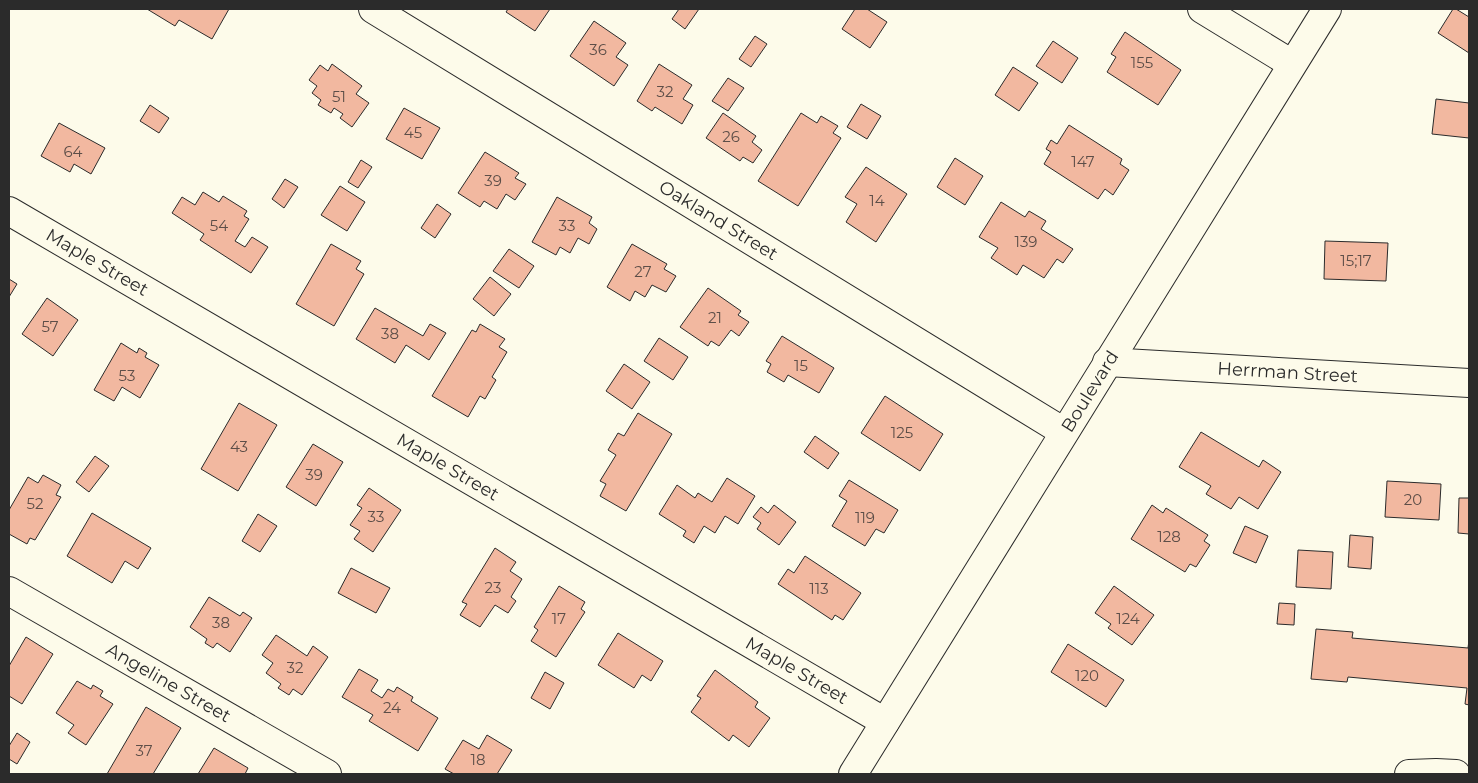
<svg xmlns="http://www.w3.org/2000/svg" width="1478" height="783" font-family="Montserrat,sans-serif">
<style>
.building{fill:#f2b8a0;stroke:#2b2b2b}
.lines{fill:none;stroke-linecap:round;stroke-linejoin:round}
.minor-casing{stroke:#2b2b2b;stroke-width:30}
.secondary-casing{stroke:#2b2b2b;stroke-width:30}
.minor{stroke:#fdfbea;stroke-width:28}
.secondary{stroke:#fdfbea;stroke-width:28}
.labels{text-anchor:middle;stroke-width:4;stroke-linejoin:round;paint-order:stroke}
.number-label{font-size:15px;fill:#5d4e48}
.street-label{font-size:18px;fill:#2b2b2b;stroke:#fdfbea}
</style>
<rect width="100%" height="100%" fill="#fdfbea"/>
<path class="building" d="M147,9h82l-17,30 -33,-19 -4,6z
M508,9h42l-15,22 -29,-19z
M679,9h20l-14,20 -13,-10z
M855,9h12l20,13 -17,26 -28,-19z
M1453,9h3l13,8v36l-31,-20z
M594,21l32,22 -10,14 12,8 -14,21 -44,-30z
M1125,32l56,38 -23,35 -51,-33 9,-15 -5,-3z
M755,36l12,8 -16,23 -12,-8z
M1053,41l25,17 -16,25 -26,-17z
M332,64l30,22 -6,8 13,9 -17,24 -12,-9 3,-4 -9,-6 -3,5 -13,-8 3,-5 -9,-7 5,-7 -8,-6 11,-15 8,6z
M659,64l33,21 -9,14 10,6 -11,19 -27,-17 -3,4 -15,-10z
M1013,67l25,16 -19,28 -24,-16z
M728,78l16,10 -16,23 -16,-10z
M1436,99l33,4v35l-37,-4z
M861,104l20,12 -14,23 -20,-12z
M150,105l19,13 -10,15 -19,-12z
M404,108l36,20 -18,31 -36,-20z
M723,113l33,23 -4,6 10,8 -9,13 -10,-6 -3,4 -34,-23z
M801,113l16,10 4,-7 17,10 -5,7 8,5 -43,68 -40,-25z
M59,123l46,25 -14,26 -17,-10 -4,8 -29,-16z
M1069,125l53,34 -2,5 9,6 -16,25 -8,-6 -7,10 -54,-35 7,-12 -5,-3 5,-9 6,4z
M485,152l34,21 -4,5 11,6 -11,16 -9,-6 -9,15 -13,-8 -4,6 -22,-14z
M955,158l28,18 -18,29 -28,-18z
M361,160l11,7 -14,21 -10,-6z
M866,167l41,27 -31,48 -30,-20 11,-18 -12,-7z
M285,179l13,8 -14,21 -12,-9z
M340,186l25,16 -18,29 -26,-16z
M203,192l16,10 4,-6 24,15 -3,5 5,3 -14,22 10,6 7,-10 16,10 -17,26 -51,-33 4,-6 -32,-21 10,-16 13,8z
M557,197l35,20 -3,6 8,6 -8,15 -11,-6 -8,15 -10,-6 -4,8 -24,-13z
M1001,202l24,15 4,-6 17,10 -5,8 32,20 -10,14 -6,-4 -13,19 -21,-13 -6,10 -26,-17 7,-10 -19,-11z
M437,204l14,10 -16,24 -14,-10z
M1325,241l63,2 -2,38 -62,-2z
M331,244l30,17 -5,8 8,5 -30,52 -38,-22z
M632,244l35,20 -3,5 12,7 -10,16 -14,-7 -7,12 -10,-6 -5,10 -23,-14z
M509,249l25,17 -15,22 -26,-17z
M490,277l21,17 -17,22 -21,-17z
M9,279l8,5 -8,13z
M708,288l33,23 -3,4 11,7 -10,14 -8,-6 -12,16 -8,-5 -3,5 -28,-19z
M47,298l31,22 -25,36 -31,-22z
M375,308l48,28 7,-12 16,9 -17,27 -23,-15 -11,18 -39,-24z
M480,324l25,15 -6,8 8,5 -15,25 4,3 -11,19 -5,-3 -12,21 -36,-21 40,-66 4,2z
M782,336l52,32 -15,25 -31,-18 -4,7 -17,-10 4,-8 -5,-3z
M659,338l29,19 -15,23 -29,-19z
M121,343l16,10 2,-5 8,5 -2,4 14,8 -19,33 -18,-11 -8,14 -20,-11z
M624,364l26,18 -18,27 -26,-18z
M885,396l58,38 -23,37 -59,-38z
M239,403l38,22 -39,66 -37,-22z
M638,413l34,21 -46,77 -26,-15 6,-12 -6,-3 16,-26 -8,-5 10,-17 6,3z
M1201,432l58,35 4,-7 18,12 -23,37 -19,-12 -8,12 -25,-15 5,-8 -32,-19z
M815,436l24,17 -11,16 -24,-17z
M313,444l30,18 -27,44 -30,-19z
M95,456l14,10 -20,26 -13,-10z
M43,475l18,10 -5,10 5,2 -26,43 -5,-2 -3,6 -18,-10v-24l19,-33 10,6z
M727,478l28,18 -17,28 -13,-8 -10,17 -11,-7 -10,17 -11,-7 3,-5 -27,-17 18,-29 18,13 3,-5 14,9z
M849,480l49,30 -14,23 -8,-4 -11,17 -33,-20 15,-25 -8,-5z
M1387,481l54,3 -2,36 -54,-3z
M369,488l32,22 -28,42 -19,-13 6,-8 -10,-6 12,-17 -5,-3z
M1459,498h10v36l-11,-1z
M774,505l22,17 -17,23 -22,-16 4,-6 -8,-6 8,-10 7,6z
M1152,505l11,8 3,-5 42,27 -4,6 6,4 -14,22 -6,-3 -5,8 -54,-33z
M92,513l59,35 -13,21 -13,-8 -13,22 -45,-27z
M258,514l19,12 -17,26 -18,-11z
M1245,526l23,10 -12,27 -23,-10z
M1350,535l23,2 -2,32 -23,-2z
M495,548l21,14 -6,9 12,8 -11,18 5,4 -8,12 -13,-8 -15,22 -20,-12 7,-11 -5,-2z
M1298,550l35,2 -2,37 -35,-2z
M805,556l56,37 -18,27 -8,-5 -3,5 -54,-36 10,-15 6,4z
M351,568l39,20 -14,25 -38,-20z
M559,586l26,16 -4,7 4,3 -29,45 -25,-16 7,-11 -4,-3z
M1114,586l40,29 -22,30 -24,-17 3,-4 -16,-11z
M209,597l31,19 3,-4 9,6 -22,34 -13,-9 -4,5 -8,-5 2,-4 -17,-12z
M1279,603l16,1 -1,21 -17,-1z
M1316,629l37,3 -1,6 116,10 1,-8v65l-4,-1 2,-16 -119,-11 -1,5 -36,-3z
M618,633l45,28 -12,20 -9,-6 -8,13 -36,-23z
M276,635l31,21 6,-10 15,11 -26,38 -9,-6 -4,6 -11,-7 3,-4 -15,-11 7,-10 -11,-8z
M26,637l27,17 -31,50 -13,-8v-30z
M1068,644l56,36 -18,27 -55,-35z
M359,669l19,11 -7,11 11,7 6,-9 6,3 3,-5 16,10 -2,4 27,17 -20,33 -49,-30 4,-6 -31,-18z
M715,670l43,32 -3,5 15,11 -21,29 -16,-12 -4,6 -38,-29 10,-14 -4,-2z
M545,672l19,11 -14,26 -19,-11z
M77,681l14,8 2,-4 10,6 -3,5 13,8 -27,41 -18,-12 6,-8 -18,-12z
M146,707l35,21 -28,46h-46z
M17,733l13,9 -13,22 -8,-5v-13z
M487,735l25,15 -15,24h-43l-9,-5 18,-29 16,9z
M214,748l34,20 -3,6h-47z"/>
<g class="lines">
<defs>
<g id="minor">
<path id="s1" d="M373,9l691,423"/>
<path d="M1202,9l90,55"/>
<path id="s2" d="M9,211l876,511"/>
<path id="s3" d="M1107,362l362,21"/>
<path id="s4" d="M9,591l318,183"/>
<path d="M1409,774l27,-1 20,1"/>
</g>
<g id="secondary">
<path id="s5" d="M853,774l474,-765"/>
</g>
</defs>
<use href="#minor" class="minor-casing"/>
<use href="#secondary" class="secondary-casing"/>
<use href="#minor" class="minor"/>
<use href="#secondary" class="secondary"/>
</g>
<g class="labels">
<g class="number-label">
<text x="598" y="55">36</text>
<text x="1142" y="68">155</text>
<text x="665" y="97">32</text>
<text x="339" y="102">51</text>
<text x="413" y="138">45</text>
<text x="731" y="142">26</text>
<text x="73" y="157">64</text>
<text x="1083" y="167">147</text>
<text x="493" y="186">39</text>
<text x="877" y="206">14</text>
<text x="219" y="231">54</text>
<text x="567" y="231">33</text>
<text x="1026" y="247">139</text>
<text x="1356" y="266">15;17</text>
<text x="643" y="277">27</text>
<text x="715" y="323">21</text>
<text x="50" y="332">57</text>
<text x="390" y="339">38</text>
<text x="801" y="371">15</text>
<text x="127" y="381">53</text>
<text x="902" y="438">125</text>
<text x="239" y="452">43</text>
<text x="314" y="480">39</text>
<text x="1413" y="505">20</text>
<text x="35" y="509">52</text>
<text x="376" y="522">33</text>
<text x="865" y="523">119</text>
<text x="1169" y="542">128</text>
<text x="493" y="593">23</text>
<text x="819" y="594">113</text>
<text x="559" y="624">17</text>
<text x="1128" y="624">124</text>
<text x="221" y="628">38</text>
<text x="295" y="673">32</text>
<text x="1087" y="681">120</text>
<text x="392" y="713">24</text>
<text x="144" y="756">37</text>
<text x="478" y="765">18</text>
</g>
<g class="street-label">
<text dy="6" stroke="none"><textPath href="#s1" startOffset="405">Oakland Street</textPath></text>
<text dy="6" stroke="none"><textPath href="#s2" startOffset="102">Maple Street</textPath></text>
<text dy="6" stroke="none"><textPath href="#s3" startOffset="181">Herrman Street</textPath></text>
<text dy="6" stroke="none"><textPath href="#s5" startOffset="450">Boulevard</textPath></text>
<text dy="6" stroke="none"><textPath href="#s2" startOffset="508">Maple Street</textPath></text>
<text dy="6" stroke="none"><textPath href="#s2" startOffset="912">Maple Street</textPath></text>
<text dy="6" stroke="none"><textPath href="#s4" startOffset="184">Angeline Street</textPath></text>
</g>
</g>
<rect width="1478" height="783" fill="none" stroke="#2b2b2b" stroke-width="20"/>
</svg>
